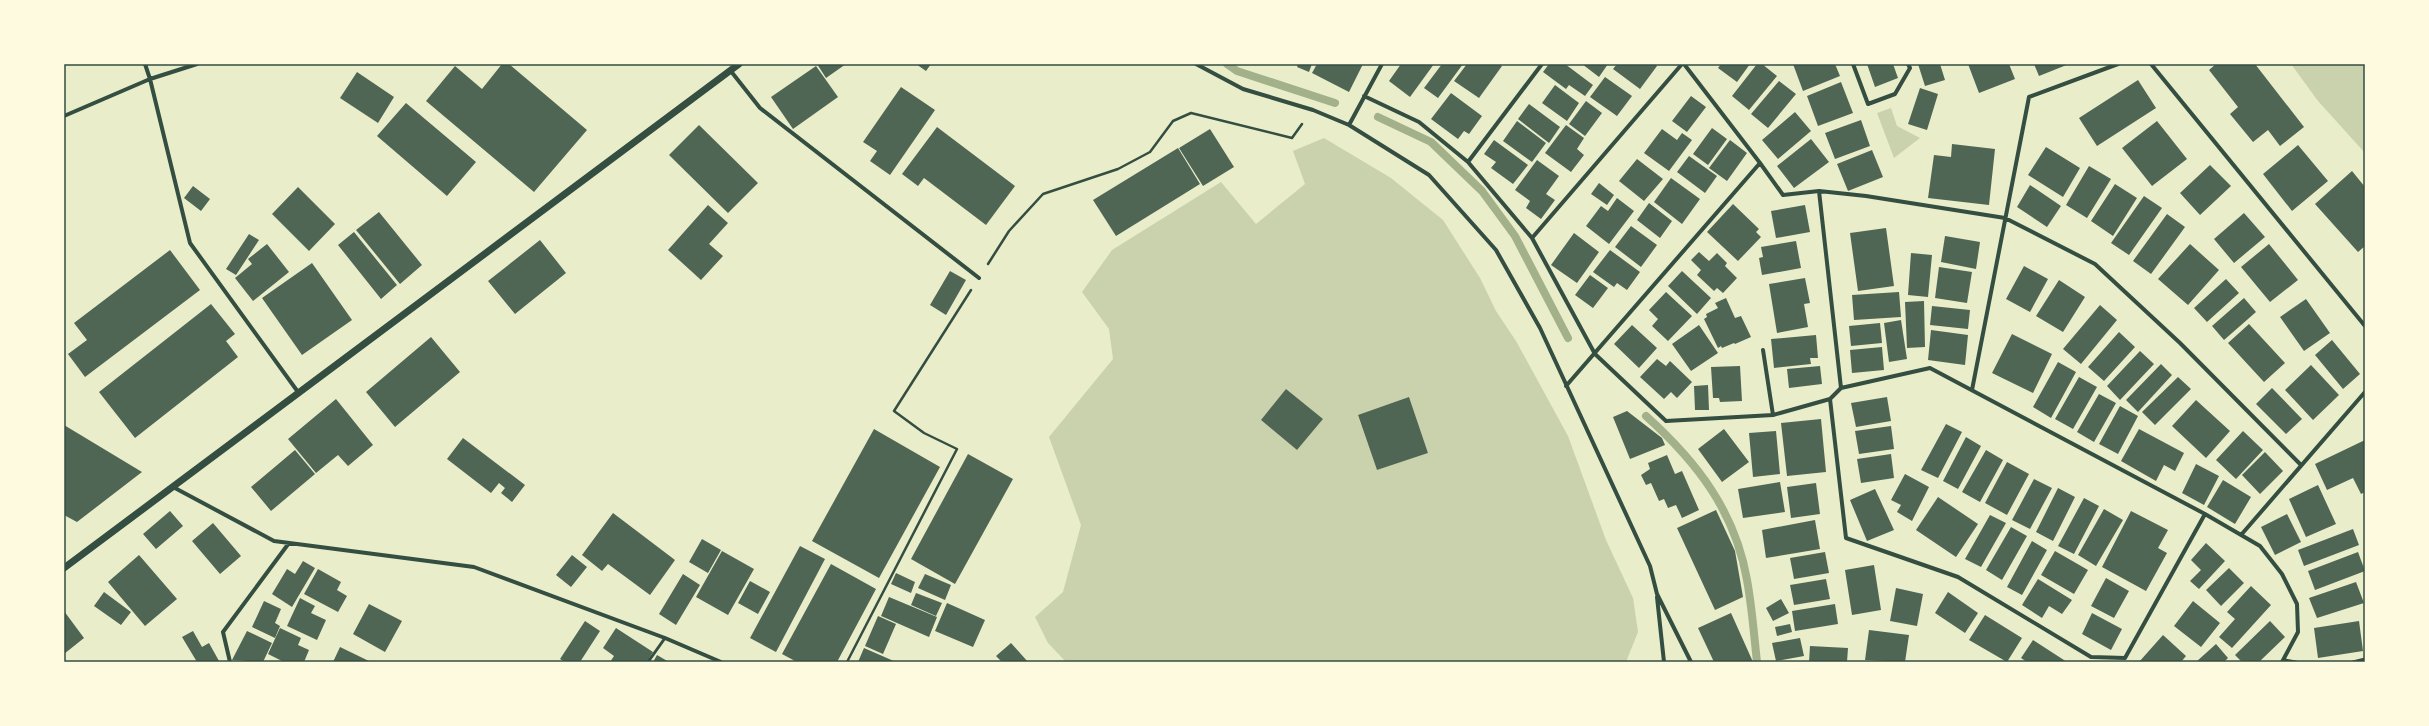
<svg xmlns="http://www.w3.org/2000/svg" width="2429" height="726" font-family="Figtree,sans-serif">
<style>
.green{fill:#cad2ad;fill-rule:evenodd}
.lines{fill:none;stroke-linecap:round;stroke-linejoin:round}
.stream{stroke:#a3b18a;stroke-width:8}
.building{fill:#4f6655}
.path{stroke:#344e41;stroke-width:2.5}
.service{stroke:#344e41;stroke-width:3}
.minor{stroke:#344e41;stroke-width:4}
.tertiary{stroke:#344e41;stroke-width:7}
.neatline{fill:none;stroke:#344e41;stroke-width:1.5}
</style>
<rect width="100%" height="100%" fill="#e9edc9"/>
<path class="green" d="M2291,64h74v89l-47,-52z
M1891,108l6,18 23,12 -26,20 -17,-45z
M1324,138l67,40 52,42 37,58 16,33 20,30 52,95 38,104 27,58 5,34 -12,30h-560l-18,-19 -13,-26 28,-25 18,-67 -32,-88 64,-78 -4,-30 -27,-37 30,-42 109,-68 35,42 49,-40 -12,-33zM1409,398l19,55 -51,17 -19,-54zM1323,419l-26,31 -36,-30z"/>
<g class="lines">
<path class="stream" d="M1227,64l10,7 98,32
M1378,117l53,25 51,49 33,45 53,102
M1646,416c51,46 89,95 101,164 5,27 7,55 10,82"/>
</g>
<path class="building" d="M502,64h7l78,66 -53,62 -108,-91 29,-35 27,23z
M817,64h29l-20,14z
M916,64h15l-5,7z
M1298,64h14l-3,8 -12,-5z
M1317,64h46l-14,28 -37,-19z
M1401,64h33l-24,33 -21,-16z
M1442,64h21l-25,34 -14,-10z
M1467,64h32l3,2 -23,32 -25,-17z
M1549,64h16l28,21 -8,11 -16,-11 -3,4 -23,-17z
M1582,64h26l-9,13z
M1617,64h38l2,2 -17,23 -27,-20z
M1721,64h29l-13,18 -19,-14z
M1757,64h5l15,12 -28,34 -17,-14z
M1793,64h42l5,12 -37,15z
M1867,64h26l5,14 -23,9z
M1918,64h22l5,16 -20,6z
M1968,64h41l6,15 -36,14z
M2034,64h35l-30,12z
M2216,64h39l49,63 -24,19 -12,-16 -15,12 -23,-28 8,-7 -29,-37z
M816,66l22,31 -45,32 -22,-32z
M357,72l37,25 -16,26 -38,-25z
M1605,77l27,19 -15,20 -27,-19z
M2138,80l18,28 -59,38 -18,-28z
M1779,81l17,13 -28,34 -17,-14z
M1841,82l12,31 -35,13 -11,-30z
M1555,85l24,18 -12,18 -25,-18z
M901,87l34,23 -45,65 -20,-14 7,-10 -14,-9z
M1920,88l18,6 -11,36 -19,-6z
M1451,93l31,23 -13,18 -5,-3 -6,8 -27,-20z
M1691,96l15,11 -19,25 -15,-11z
M1586,101l16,12 -17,23 -16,-12z
M406,103l70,59 -29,34 -70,-60z
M1529,104l31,23 -11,16 -31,-24z
M1795,112l16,19 -33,28 -16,-19z
M1861,120l9,26 -35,13 -10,-26z
M1517,121l29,22 -14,19 -29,-21z
M2157,121l30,38 -35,27 -30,-38z
M699,125l59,58 -30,30 -59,-58z
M1566,125l18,13 -7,11 7,6 -13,17 -26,-19z
M937,127l78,59 -29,39 -62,-47 -6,8 -16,-12z
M1712,128l15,11 -19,26 -15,-11z
M1210,129l24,38 -31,19 -24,-38z
M1662,129l15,11 5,-7 10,7 -23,31 -25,-18z
M1811,139l18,23 -35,26 -17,-22z
M1494,140l34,25 -15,19 -22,-16 5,-6 -12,-8z
M1730,140l17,13 -20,28 -18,-13z
M1952,144l43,5 -6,56 -61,-7 6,-43 17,2z
M2298,145l30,36 -36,30 -29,-37z
M2046,147l34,21 -17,29 -35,-22z
M1178,148l22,36 -84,52 -23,-36z
M1872,150l11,27 -35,14 -11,-27z
M1689,156l28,20 -12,17 -28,-21z
M1637,159l26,20 -19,22 -25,-20z
M1537,160l22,16 -13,18 9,6 -14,19 -15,-11 4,-7 -15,-11z
M2210,165l21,21 -31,29 -20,-22z
M2089,166l22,13 -24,39 -21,-13z
M2352,171l13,16v59l-7,6 -43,-48z
M1671,178l29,21 -18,25 -28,-22z
M1599,183l15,12 -7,10 -16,-11z
M2115,184l22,14 -24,38 -22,-15z
M2030,185l31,21 -14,21 -30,-20z
M193,186l17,13 -9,12 -17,-13z
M298,187l37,37 -26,27 -37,-37z
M2144,196l18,12 -33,47 -18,-12z
M1617,198l17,13 -25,33 -23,-18 15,-20 7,5z
M1649,203l23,18 -12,17 -23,-18z
M1733,204l26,25 -3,3 5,5 -23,24 -31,-29z
M708,205l20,18 -19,21 14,12 -22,24 -33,-30z
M1805,205l5,27 -34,6 -5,-27z
M379,212l43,53 -22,19 -44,-54z
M2244,213l21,24 -31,26 -20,-24z
M2167,214l18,13 -34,47 -18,-13z
M1631,226l26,19 -16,22 -26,-20z
M1886,228l8,58 -36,5 -8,-58z
M354,232l43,53 -16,14 -43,-54z
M1574,233l25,19 -22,31 -26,-18z
M249,234l10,6 -23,35 -10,-6z
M1945,236l35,6 -4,27 -35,-7z
M540,240l26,33 -51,41 -27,-33z
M1796,241l5,27 -39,7 -3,-17 4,-1 -2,-10z
M267,244l22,28 -36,29 -18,-23 17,-14 -4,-5z
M2190,244l29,26 -31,35 -30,-26z
M2269,244l29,36 -28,22 -29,-35z
M170,250l30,40 -115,87 -17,-23 19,-14 -13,-17z
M1610,250l30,22 -13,18 -10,-7 -3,4 -21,-15z
M1699,252l10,9 8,-8 10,10 -2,3 12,12 -14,15 -6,-5 -3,3 -17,-16 4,-5 -10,-10z
M1911,253l21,2 -4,42 -20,-2z
M312,263l40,57 -50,35 -40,-57z
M2024,266l24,13 -18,33 -24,-13z
M1939,267l33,5 -5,31 -32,-5z
M950,271l16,9 -20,35 -16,-10z
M1682,271l29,27 -14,16 -29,-28z
M1590,275l18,13 -15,20 -18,-13z
M1805,278l5,25 -6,1 4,23 -31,6 -8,-49z
M2226,279l13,14 -32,29 -13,-14z
M2059,280l26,17 -22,35 -27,-16z
M1666,292l26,24 -24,25 -16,-15 6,-7 -9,-9z
M1899,292l2,25 -47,3 -2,-25z
M1726,298l9,20 6,-2 10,21 -16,7 -1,-1 -12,5 -1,-2 -3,2 -14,-29 3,-2 -1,-3 12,-6 -3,-5z
M2244,298l12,14 -32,28 -12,-14z
M2306,299l24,34 -26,18 -24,-34z
M1924,301l1,46 -18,1 -2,-46z
M211,304l24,30 -9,7 12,16 -103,81 -36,-46z
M2100,305l17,15 -36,44 -18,-15z
M1932,306l38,4 -2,19 -38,-4z
M1901,320l6,39 -18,3 -5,-39z
M1880,323l2,20 -31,3 -2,-20z
M2249,324l36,39 -21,19 -36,-39z
M1632,325l25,23 -18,20 -25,-24z
M1699,325l19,28 -27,18 -19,-27z
M1931,330l37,5 -3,30 -37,-5z
M2119,332l16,15 -31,34 -16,-14z
M2012,334l40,20 -19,39 -41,-20z
M1816,335l2,23h-8l1,6 -37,4 -3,-29z
M431,337l29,35 -65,55 -29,-35z
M2332,340l28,34 -17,15 -28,-34z
M1882,347l2,23 -32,3 -2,-23z
M2140,351l14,13 -34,36 -13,-14z
M1657,359l9,7 4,-5 22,21 -15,16 -6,-6 -7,7 -24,-22z
M2058,362l18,10 -25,46 -18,-11z
M2161,364l11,11 -34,37 -12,-12z
M2311,365l28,30 -26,25 -28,-30z
M1740,366l2,35 -22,1 -1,-4h-6l-2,-31z
M1820,366l2,18 -33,4 -2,-19z
M2079,377l18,10 -24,42 -18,-10z
M2178,377l13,12 -36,36 -13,-13z
M1708,385l1,25h-14l-1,-24z
M2272,388l30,31 -16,15 -30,-30z
M1286,389l37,30 -26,31 -36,-30z
M2099,394l17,9 -22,39 -17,-10z
M1409,397l19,56 -51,17 -19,-55z
M1887,397l4,24 -35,6 -5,-24z
M336,399l37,46 -25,21 -10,-11 -22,18 -28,-34z
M2196,400l34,31 -24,27 -34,-32z
M2120,406l18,10 -20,38 -19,-10z
M1627,411l35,27 3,7 -35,14 -17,-42z
M1821,419l5,53 -39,4 -6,-53z
M1946,424l16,8 -24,46 -17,-8z
M64,425l78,47 -65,50 -13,-7z
M1891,426l3,23 -35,5 -4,-23z
M874,429l66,38 -61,111 -67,-37z
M1724,429l25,33 -27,20 -24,-33z
M2139,429l45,24 -9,18 -11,-6 -8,16 -35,-20z
M1776,431l4,43 -27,3 -4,-44z
M2243,431l20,19 -27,29 -20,-19z
M1966,437l15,9 -23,43 -15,-8z
M463,438l62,47 -13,17 -11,-9 4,-5 -6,-5 -8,10 -44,-34z
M2365,440v52l-4,2 -8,-16 -26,12 -12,-26z
M295,450l20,24 -44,37 -20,-24z
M1986,450l17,10 -23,42 -18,-10z
M2265,452l18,19 -23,23 -18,-19z
M968,454l45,25 -58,105 -44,-25z
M1891,454l3,24 -33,5 -4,-24z
M1667,455l8,19 7,-3 17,39 -17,8 -6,-13 -8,3 -4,-9 -5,2 -8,-18 -5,2 -5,-10 9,-6 -2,-6z
M2007,462l22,12 -22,41 -22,-12z
M2196,464l23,12 -15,29 -22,-12z
M1905,474l24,13 -17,34 -15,-9 4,-7 -10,-5z
M2034,479l18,9 -22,41 -18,-9z
M2223,480l28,17 -16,27 -28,-17z
M1780,482l5,30 -42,6 -5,-29z
M1816,483l4,31 -29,4 -4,-31z
M2318,485l18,39 -30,13 -17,-38z
M2058,488l17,9 -22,44 -17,-9z
M1875,489l19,41 -27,11 -17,-41z
M1938,497l40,27 -22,33 -40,-27z
M2084,498l15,8 -25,48 -16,-8z
M2104,509l19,11 -27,46 -18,-11z
M1716,510l19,41 8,46 -28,13 -38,-82z
M170,511l13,15 -27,23 -13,-15z
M2131,511l37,19 -10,18 9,5 -21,38 -44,-24z
M613,513l62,47 -25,35 -42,-31 -6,7 -20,-16z
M2287,514l14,28 -26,13 -14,-28z
M1990,515l16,8 -25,44 -16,-8z
M1815,520l5,29 -54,9 -4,-28z
M213,523l28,33 -21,18 -28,-33z
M2011,527l16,9 -25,44 -16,-10z
M2353,529l6,16 -55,21 -6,-16z
M702,539l19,11 -13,23 -19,-11z
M2032,541l15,9 -25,45 -15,-8z
M2206,543l19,18 -26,28 -9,-8 11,-11 -10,-10z
M800,546l25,13 -49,93 -26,-14z
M722,551l32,18 -26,46 -32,-18z
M2055,551l33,19 -14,24 -33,-19z
M1825,552l4,21 -35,6 -4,-21z
M2358,552l7,19 -50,19 -7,-19z
M139,555l38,44 -32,27 -37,-44z
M572,555l15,12 -16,20 -15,-12z
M303,561l12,7 -23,39 -20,-13 15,-25 8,5z
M831,564l45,25 -39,73h-40l-15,-8z
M1874,565l7,45 -29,5 -7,-45z
M2229,568l15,15 -23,23 -15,-16z
M318,569l23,13 -4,8 10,6 -9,16 -34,-18z
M896,573l19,9 -4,11 -20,-9z
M683,574l17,11 -24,40 -17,-11z
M925,574l26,11 -6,15 -27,-12z
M2106,578l23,13 -15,27 -23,-12z
M1826,579l4,20 -36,6 -4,-20z
M2038,579l34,21 -10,14 -13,-8 -7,12 -20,-13z
M750,581l20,11 -12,22 -20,-11z
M2356,582l8,21 -47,15 -8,-20z
M2251,586l20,19 -39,43 -13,-11 16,-18 -8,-7z
M1896,588l27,6 -6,32 -27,-5z
M104,592l27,20 -10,13 -27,-19z
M1948,592l30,21 -13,20 -30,-20z
M916,593l26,10 -6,13 -25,-11z
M889,597l48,20 -8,20 -48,-21z
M300,598l15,8 -4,7 15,7 -9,20 -30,-14z
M1781,599l8,14 -16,8 -7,-13z
M264,601l17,8 -6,14 5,3 -5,12 -23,-11z
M2193,601l27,22 -19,24 -27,-21z
M947,603l38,17 -12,27 -38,-16z
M369,604l33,17 -17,31 -32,-18z
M1835,604l3,20 -43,7 -3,-20z
M64,611l20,27 -20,16z
M1731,613l22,49h-39l-16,-34z
M2092,613l30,16 -11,21 -29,-16z
M1985,615l37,23 -15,24 -38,-22z
M878,616l18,8 -13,30 -18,-8z
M585,621l15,10 -20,31h-15l-5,-3z
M2270,621l15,16 -26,25h-17l-7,-7z
M2359,621l4,30 -45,7 -4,-30z
M1790,624l2,8 -15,4 -2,-9z
M280,628l21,10 -3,7 11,5 -5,12h-20l-16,-8z
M616,628l37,24 -6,10h-37l4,-6 -11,-8z
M1869,630l40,5 -4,27 -40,-2z
M193,631l9,16 7,-4 10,18 -22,1 -15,-25z
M247,631l25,12 -9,19 -31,-2z
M2163,635l23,21 -5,6h-42z
M1800,638l4,18 -28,5 -4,-18z
M2033,640l34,22h-40l-6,-4z
M1011,643l17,19h-26l-6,-6z
M2216,644l12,14 -4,4h-28z
M1810,646l38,2 -1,14h-38z
M340,647l31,15h-38z
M864,648l32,14h-38z
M657,655l12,7h-16z"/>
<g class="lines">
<path class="path" d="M988,264l21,-33 34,-37 75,-25 32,-17 23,-31 18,-8 101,25 10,-14
M847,662l110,-213 -33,-16 -30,-22 77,-121"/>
<path class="service" d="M2285,660l11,2
M648,662l17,-24
M2353,662l12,-3"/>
<path class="minor" d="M145,64l5,15 40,164 108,149
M1196,64l47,25 70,21 36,15 80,50 67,75 44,78 110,238 7,28 34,68
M1853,64l15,40 27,-10 15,-26 -2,-4
M2151,64l214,262
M730,70l30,38 219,170
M1364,96l55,26 49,40 64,76 63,116 71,67 107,-6 57,-16 16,139 112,39 133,80 34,1 80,-144
M64,116l86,-37 47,-15
M1349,125l33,-61
M1468,162l74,-98
M1760,163l23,32 36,-4
M1532,238l150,-174
M1763,350l10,65
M1566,386l194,-223 -76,-99
M1841,388l-22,-197 47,5 139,22 90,46 85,79 121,122
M1972,390l57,-293 89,-33
M1830,399l11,-11 89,-20 275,146 55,32 22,28 15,30 1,28 -16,30
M173,487l101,54 200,26 191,71 56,24
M2241,535l124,-143
M1657,597l7,65
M230,662l-7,-30 66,-89"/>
<path class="tertiary" d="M64,568l675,-504"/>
</g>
<rect width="2429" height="726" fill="none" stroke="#fefae0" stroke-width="130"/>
<rect x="65" y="65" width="2299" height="596" class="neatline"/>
</svg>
